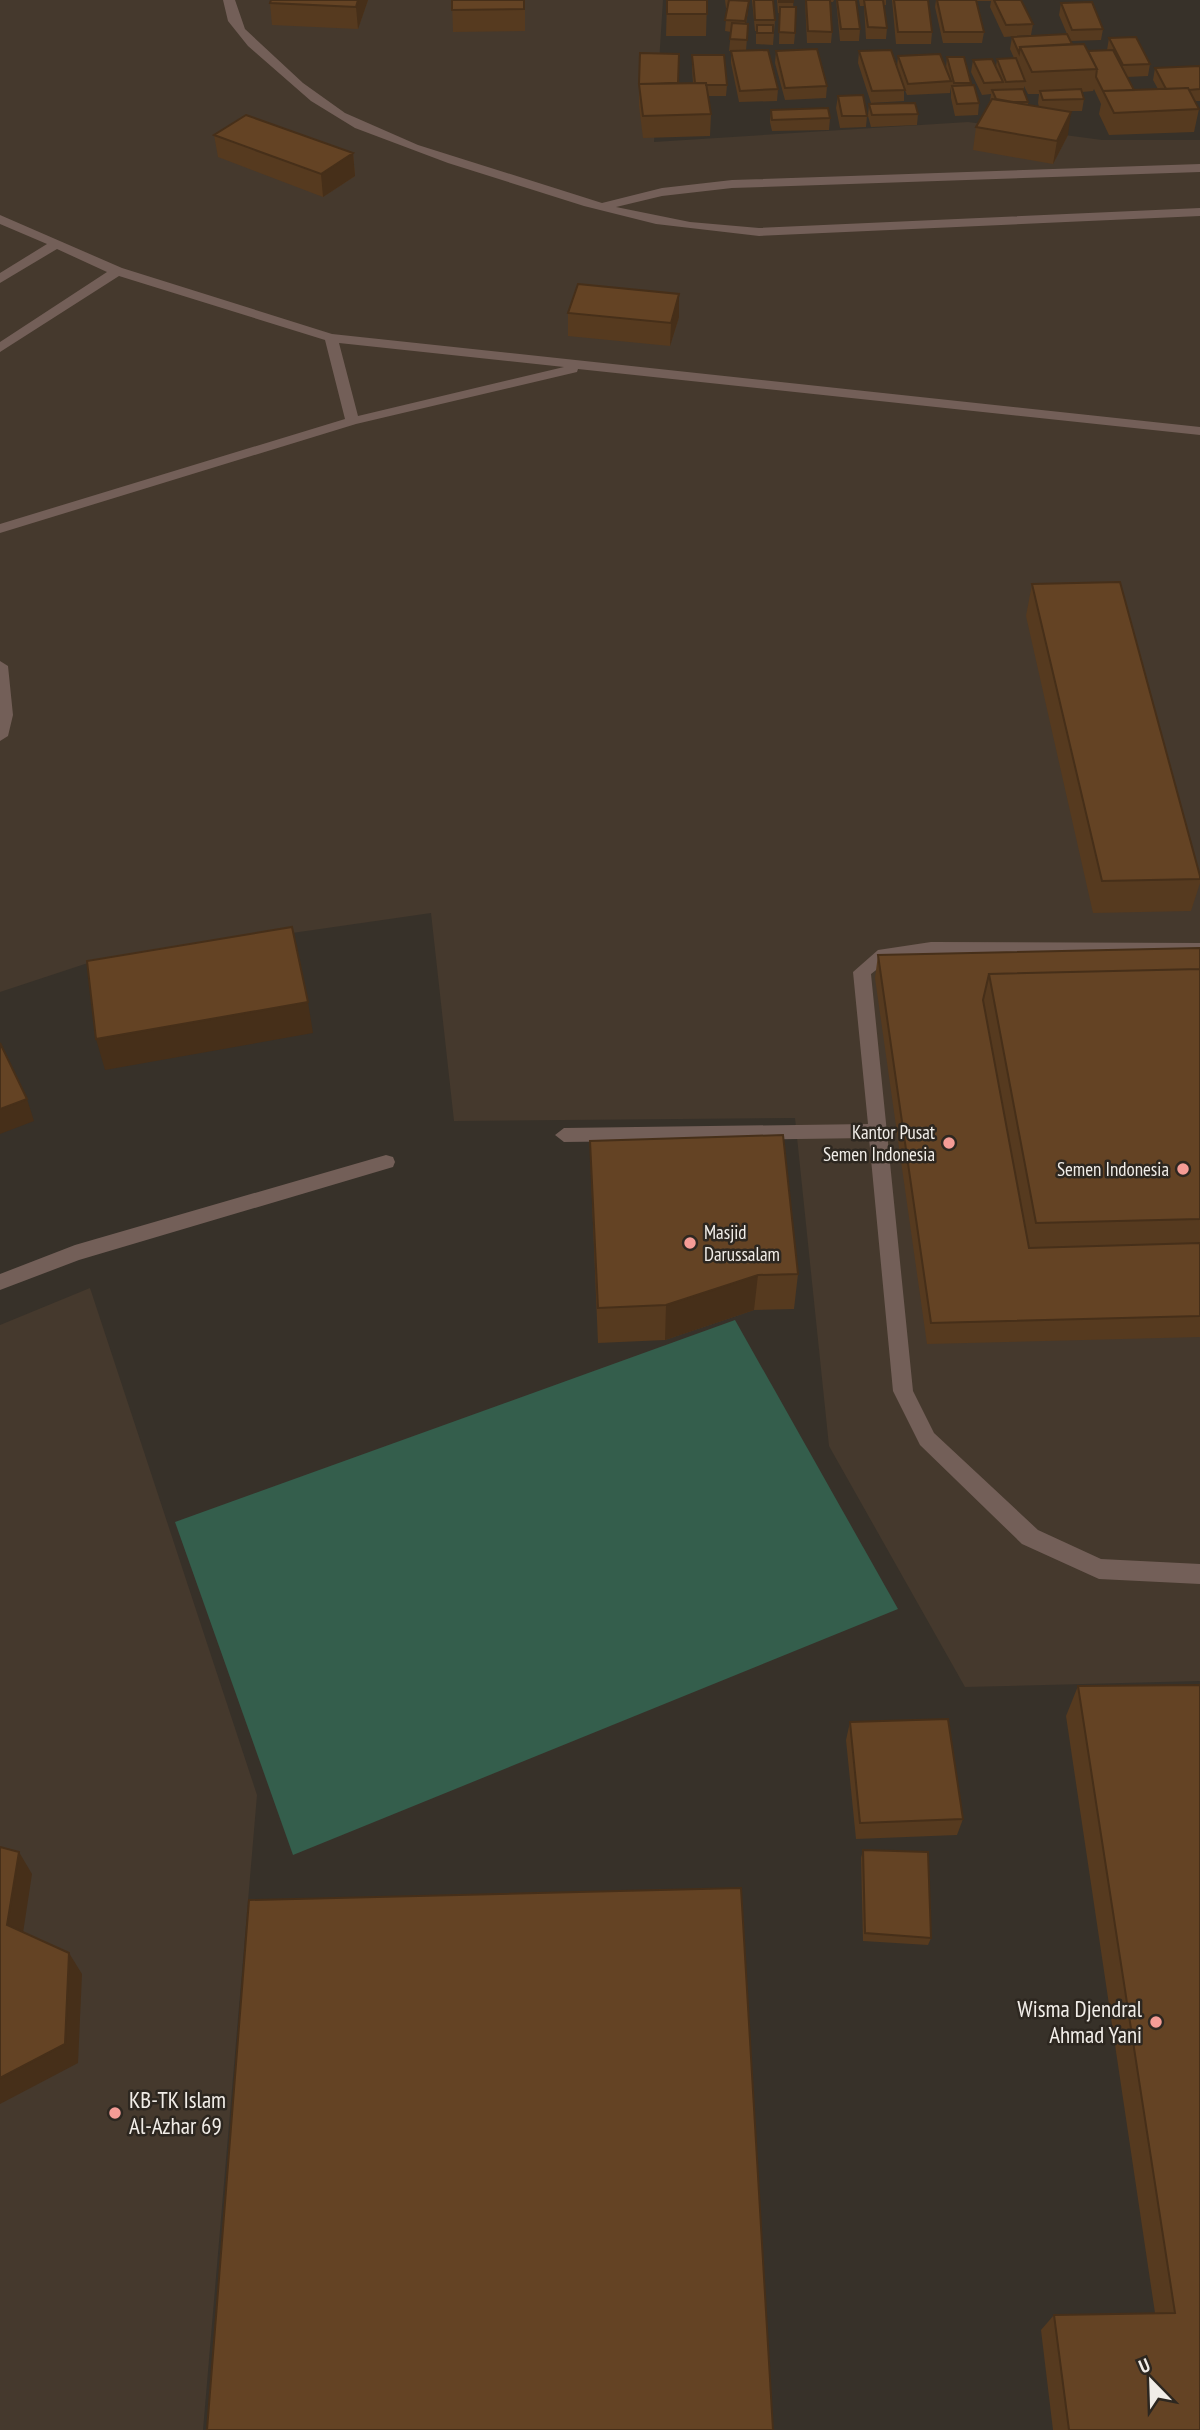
<svg xmlns="http://www.w3.org/2000/svg" width="1200" height="2430" font-family="'PT Sans Narrow',sans-serif">
<style>
.built{fill:#45392d}
.green{fill:#345e4c}
.lines{fill:none;stroke-linecap:round;stroke-linejoin:round}
.service{fill:#735f58;fill-rule:evenodd}
.minor{fill:#735f58;fill-rule:evenodd}
.wall{fill:#563a1f;fill-rule:evenodd}
.shaded-wall{fill:#462f19}
.building{fill:#644324;stroke:#462f19;stroke-width:2}
.poi-dot{fill:#f59c96;stroke:#2d2720;stroke-width:2.5}
.labels{text-anchor:middle;stroke-width:5;stroke-linejoin:round;paint-order:stroke}
.poi-label{font-size:19px;fill:#f1ede8;stroke:#2d2720;text-anchor:end}
.near-poi-label{font-size:23px;fill:#f1ede8;stroke:#2d2720;text-anchor:end}
</style>
<rect width="100%" height="100%" fill="#373129"/>
<path class="built" d="M0,0h663l-9,142 314,-20 134,18h98v1541l-235,6 -136,-241 -34,-328 -341,3 -23,-208 -340,49 -91,30z
M90,1288l167,507 -54,635h-203v-1105z"/>
<path class="green" d="M735,1320l163,289 -605,246 -118,-333z"/>
<g class="lines">
<path class="service" d="M223,0h12l10,29 58,54 42,30 73,32 184,58 60,-15 70,-8 468,-16v8l-468,16 -70,8 -46,11 74,15 69,6 441,-20v8l-441,20 -103,-12 -72,-18 -136,-43 -93,-35 -44,-27 -63,-55 -20,-25z
M0,215l122,53 210,66 868,93v8l-622,-66 -1,3 -221,52 -356,109v-9l345,-105 -20,-79 -206,-64 -119,76v-10l107,-70 -50,-23 -57,34v-10l47,-29 -47,-20zM339,343l225,24 -206,49z
M0,661l8,5 5,49 -5,21 -8,5z
M931,942l269,1v12l-269,-1 -42,6 -18,14 42,417 21,42 104,97 63,29 99,5v20l-101,-5 -77,-35 -102,-99 -27,-54 -24,-253 -305,4 -9,-7 9,-7 304,-4 -15,-152 25,-22z"/>
<path class="minor" d="M386,1155l7,2 2,5 -2,5 -314,93 -79,30v-16l75,-29z"/>
</g>
<path class="wall" d="M368,0l-10,29 -86,-4 -2,-22z
M452,0h73v31l-72,1z
M667,0h40l-1,36h-40z
M725,0h21l2,12 -2,12h2l-2,27 32,38 -1,12 -38,1 -8,-39v-12h5h-7l2,-19 -6,-1 2,-23h-1z
M752,0h21l2,20 -2,25 -17,-1v-13h-1z
M777,0h16l2,33 -1,11h-15l1,-31h-2z
M805,0h29l-1,2h-2l1,30 -1,11h-24z
M836,0h20l4,29 -1,12h-19z
M859,0h27v5h-2l3,23 -1,11h-20l-2,-33h-4z
M892,0h36l4,32 -1,12h-35z
M936,0h85l12,24 -2,11 -27,2 -14,-30 1,-6h-14l7,31 -2,11h-39l-8,-36z
M1061,3l42,26 -2,11 -30,1 1,3 16,7 19,-1 2,-12 41,26 -2,12 -21,1 7,13 24,-1 -5,-9 2,-12 45,-2v35h-5l4,8 -5,23 -85,3 -10,-21 2,-10 -7,-15 -1,2 -11,1 2,7 -2,12h-17l3,24 -15,29 -80,-14 3,-23 14,-26 1,-7 -9,1 -11,-23 2,-12 23,7 1,-8 17,-1 -4,-9 2,-12 55,-3 -8,-19zM1024,86l4,8h11l-1,9 1,4 -11,-2v-3l-4,-11z
M776,51l51,35 -1,12 -41,2 -10,-37z
M859,51l38,16 1,-11 48,12 1,-11 24,26v2l8,18 -1,12 -23,1 -4,-18v-11l-1,6 -43,2 -3,-7v13l-33,2 -13,-40z
M692,55l35,30 -1,11h-18l3,18 -1,22 -67,2 -4,-32v-22l54,-1 -1,-16z
M838,96l29,20 -1,11 -26,1 -4,-20z
M869,104l49,10 -1,11 -46,2 -3,-11z
M771,110l59,8 -1,12 -57,1 -2,-9z
M214,135l139,18 2,23 -32,21 -105,-40z
M568,313l111,4 -9,29 -102,-10z
M1032,584l168,292v7l-9,28 -98,2 -67,-297z
M1200,948v389l-273,7 -52,-366 3,-23z
M590,1141l208,133 -4,35 -40,1 -89,30 -67,3 -7,-166z
M1078,1686l122,744h-147l-12,-100 13,-15 101,-2 -89,-597z
M850,1722l113,97 -6,16 -101,4 -10,-99z
M863,1850l68,88 -3,7 -65,-4 -2,-83z"/>
<path class="shaded-wall" d="M358,0h10l-10,29 -2,-22z
M749,1l-1,11 -4,20 1,-11z
M1071,112l-3,23 -15,29 4,-23z
M353,153l2,23 -32,21 -2,-23z
M679,294v23l-9,29 1,-23z
M308,1002l5,31 -208,37 -9,-31z
M27,1099l7,22 -34,13v-25z
M758,1275l-4,35 -89,30 1,-35z
M19,1852l13,22 -11,72 -14,-21z
M69,1953l13,21 -4,89 -78,41v-26z"/>
<path class="building" d="M271,0h87l-2,7 -86,-4z
M452,0h72v9l-72,1z
M667,0h40v14h-40z
M729,0l20,1 -4,20 -20,-1z
M754,0h19l2,20h-20z
M779,0h14v2h-14z
M806,0h24l2,32 -24,-1z
M837,0h19l4,29h-19z
M864,0h19l4,28 -19,-1z
M894,0h34l4,32h-34z
M937,0h39l8,32h-40z
M994,0h27l12,24 -27,1z
M1092,2l11,27 -31,1 -11,-27z
M780,7h16l-1,26 -16,-1z
M732,23l16,1 -1,16 -17,-1z
M757,25h16v8h-16z
M1067,34l5,10 -52,3 -1,6 -7,-16z
M1136,37l14,27 -27,1 -14,-27z
M1084,44l13,25 -65,3 -12,-25z
M817,49l10,37 -42,2 -9,-37z
M768,50l10,39 -38,2 -9,-40z
M891,50l14,40 -33,1 -13,-40z
M1113,50l21,40 -31,1 1,2 -8,-16 1,-8 -9,-18z
M640,53l39,1 -1,29 -39,1z
M940,54l11,27 -43,3 -10,-28z
M692,55h32l3,30h-21v-2h-11z
M947,57h17l7,26h-17z
M1016,58l9,23 -19,1 -9,-23z
M992,59l11,23 -19,1 -11,-23z
M1200,66v23l-11,1 -1,-2 -22,1 -11,-21z
M706,83l5,31 -68,2 -4,-32z
M974,85l5,18 -22,1 -5,-18z
M1188,88l11,21 -85,4 -11,-22z
M1023,89l5,13h-15l-17,-3 -4,-9z
M1081,89l3,10 -41,1 -3,-9z
M863,95l4,21h-25l-4,-20z
M992,99l79,13 -14,29 -81,-14z
M915,103l3,11 -46,1 -3,-11z
M828,108l2,10 -58,2 -1,-10z
M246,115l107,38 -32,21 -107,-39z
M578,284l101,10 -8,29 -103,-10z
M1120,582l80,294v3l-98,2 -70,-297z
M292,927l16,75 -212,37 -9,-78z
M1200,948v21l-211,5 -6,26 46,248 171,-5v73l-269,7 -53,-368z
M1200,969v250l-164,4 -47,-249z
M0,1043l27,56 -27,10z
M783,1135l15,139 -40,1 -92,30 -68,3 -8,-167z
M1200,1685v745h-131l-15,-115 121,-2 -97,-627z
M948,1719l15,100 -103,4 -10,-101z
M0,1847l19,5 -12,73 62,28 -4,91 -65,34z
M863,1850l65,2 3,86 -66,-5z
M741,1888l32,542h-566l42,-530z"/>
<g class="poi-dot">
<circle cx="949" cy="1143" r="7"/>
<circle cx="1183" cy="1169" r="7"/>
<circle cx="690" cy="1243" r="7"/>
<circle cx="1156" cy="2022" r="7"/>
<circle cx="115" cy="2113" r="7"/>
</g>
<g class="labels">
<g class="poi-label">
<text x="935" y="1139">Kantor Pusat<tspan x="935" dy="22">Semen Indonesia</tspan></text>
<text x="1169" y="1176">Semen Indonesia</text>
<text x="704" y="1239" text-anchor="start">Masjid<tspan x="704" dy="22">Darussalam</tspan></text>
</g>
<g class="near-poi-label">
<text x="1142" y="2017">Wisma Djendral<tspan x="1142" dy="26">Ahmad Yani</tspan></text>
<text x="129" y="2108" text-anchor="start">KB-TK Islam<tspan x="129" dy="26">Al-Azhar 69</tspan></text>
</g>
</g>
<g transform="translate(1151 2381) rotate(337)" stroke="#2d2720" stroke-width="5" paint-order="stroke">
<path d="M0-5L12 26L0 18L-12 26Z" fill="#f1ede8"/>
<text y="-10" font-size="19" font-weight="bold" text-anchor="middle" fill="#f1ede8">U</text>
</g>
</svg>
